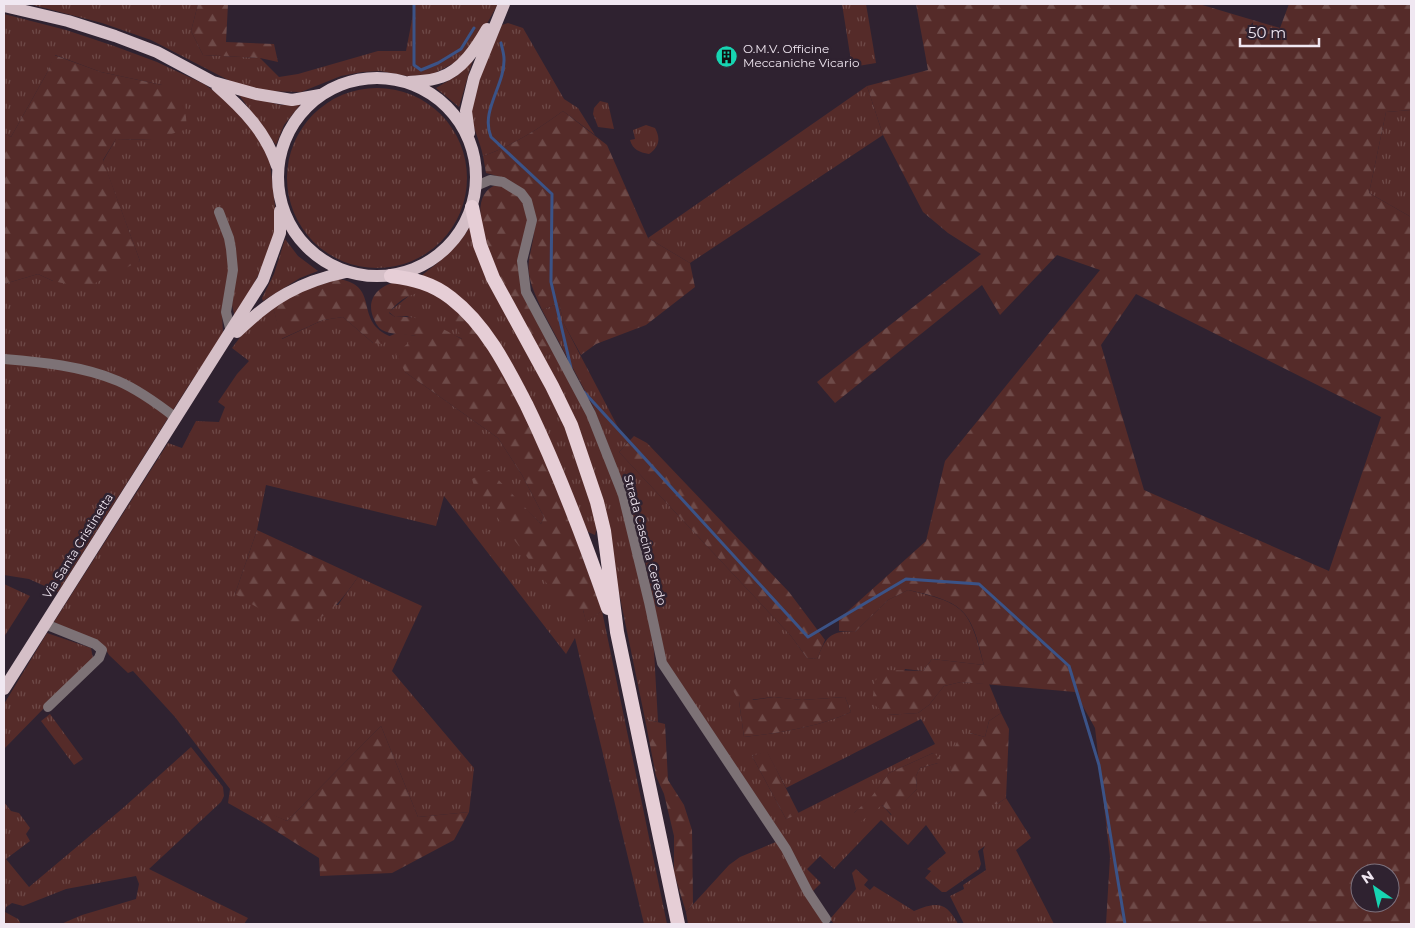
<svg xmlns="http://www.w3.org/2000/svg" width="1415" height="928" font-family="Montserrat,sans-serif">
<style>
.grass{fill:url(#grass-tufts);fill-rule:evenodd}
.forest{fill:url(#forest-firs);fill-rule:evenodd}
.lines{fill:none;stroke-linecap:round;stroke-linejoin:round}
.stream{stroke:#3b5387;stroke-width:3}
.minor{stroke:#7d7276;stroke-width:10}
.primary{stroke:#d5bfc7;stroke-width:12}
.trunk{stroke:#e6ced6;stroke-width:14}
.labels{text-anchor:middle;stroke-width:5;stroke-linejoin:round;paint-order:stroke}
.poi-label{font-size:12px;fill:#f0e7f1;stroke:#2f2230;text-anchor:start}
.street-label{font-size:12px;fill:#f0e7f1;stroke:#2f2230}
</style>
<defs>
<pattern id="grass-tufts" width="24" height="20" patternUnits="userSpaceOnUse" patternTransform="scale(1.25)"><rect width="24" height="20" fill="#552b29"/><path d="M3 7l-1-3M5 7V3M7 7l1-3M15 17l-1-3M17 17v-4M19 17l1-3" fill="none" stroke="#6e4a48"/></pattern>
<pattern id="forest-firs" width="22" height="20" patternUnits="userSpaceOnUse" patternTransform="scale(1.25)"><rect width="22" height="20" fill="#552b29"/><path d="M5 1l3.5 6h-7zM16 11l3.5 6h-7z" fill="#6e4a48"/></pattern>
</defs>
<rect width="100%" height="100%" fill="#2f2230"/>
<path class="grass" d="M29,4h169l-7,27 12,24 57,3 19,19 19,-3 80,-23h28l9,-47h83l-17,30 -18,21 -9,8 -23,12 -24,1 -27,-5 -18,1 -21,4 -40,16 -38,-1 -29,-8 -83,-43 -49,-17z
M842,4h24l10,59 -24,4z
M4,14l62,16 48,16 43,16 47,22 17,12 36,37 13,30 7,60 -10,36 -32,59 -3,-13 3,-27 -13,33 1,24 -36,53 -129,204 -29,-13 -25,-4v-291l34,-10 15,7 87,-20 -37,-100 13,-22 37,1 9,-55 -61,-13 -46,-17 -7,16 -37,66 -7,-4z
M508,23l15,5 41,71 14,9 17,27 -32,-24c-25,18 -51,35 -80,45 -3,-15 -10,-27 -12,-42 -2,-17 23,-69 31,-89z
M473,59l-14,48 -23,-19 22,-13z
M867,86l16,49 -193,128 -42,-25z
M287 178a90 90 0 1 1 180 0a90 90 0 1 1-180 0Z
M239,95l42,10h19l-16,20 -8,20z
M600,101l8,2 6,26 -16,-2 -5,-13 1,-6z
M1411,110v107l-42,-24 17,-81z
M646,125l9,3c6,11 4,19 -6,26 -10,-2 -16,-4 -19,-14l5,-1 -2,-9z
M470,226l102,209 25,92 -2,8 -7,-3 -96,-194 -71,-62c19,-15 38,-29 49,-50z
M285,239l13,17 20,15 -18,7 -37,23 -1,-3 12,-24z
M421,290c32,5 33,22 42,49l-56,-23 -12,1 -6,-5 21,-17z
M559,303l5,21 57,109 8,8 -10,11 172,184 16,22 10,1c9,-22 13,-29 38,-27l33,-32 20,-10c58,14 61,18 76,75l-52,-6 -9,12 -18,-2 -18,46 31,-2 11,-8 15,-19 17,-4 28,2 12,29 -12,8 -4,16 -15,-4 -20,38 8,9 39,24 9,-6 25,40 -15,12 38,74h-90l-14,-28 14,-7 -1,-4 23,-15 -3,-20 2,-4 -7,5 3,13 -2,5 -33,23h-4l-17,-14 6,-7 -4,-2 19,-16 -20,-28 -18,20 -27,-25 -47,49 -14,-13 -13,13 14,14 -10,10 -145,-231 -25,-121 -22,-68 -26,-67 -51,-96zM774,697l28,3 43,-3 6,15c-33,15 -71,21 -107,25l-5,-36zM921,719l14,25 -149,75 -34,-63 15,-4 19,36zM933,753l5,10 -18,5 -4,8 1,13 -26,26 -9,-10 -28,8 18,-16 17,-24z
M273,307l9,32 41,-19 20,-3 30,26 24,-10 20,3 -12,36 93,66 24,37 22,42 -3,7 -17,-17 59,103 3,11 16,-10 65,313h-23l-69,-286 -9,16 -122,-158 -8,30 -170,-41 -9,45 -22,64 103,11 20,-28 64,29 -30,65 82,97 -5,44 -51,5 -37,-91 -94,95 -22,-9 -5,9 -32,-18 2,-14 -55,-72 -42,-46 -5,2 -19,-18 -6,-10 -49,-23 114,-179 14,5 14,-27 23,1 6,-15 -7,-5 19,-28 12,-13 -17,-13 12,-16z
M555,350l32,64 33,84 25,100 9,53 4,71 -13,-3 -29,-141 -74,-220z
M4,584l26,12 -26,41z
M47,633l44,15 2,10 -89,91v-45z
M50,714l33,45 -9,6 -33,-44z
M191,747l32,40 1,9 -3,6 -72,67 99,49 -4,6h-183l21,-9 54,-16 3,-15 -3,-8 -70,13 -43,17 -11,-3 -6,4 -1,5 13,7 3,5h-17v-122l7,9 8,2 11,15 -4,6 4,7 -24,18 23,28 94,-79z
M778,841l35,66 13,17h-138l-2,-12 43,-47 11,-8z
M856,869l12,11 -4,5 6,5 4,-4 40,25c22,-9 32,-10 44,13h-124l-4,-5 26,-30 -4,-16z"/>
<path class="forest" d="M198,4h30l-2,38 48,2 4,18 -18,-4 -57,-3 -12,-24z
M916,4h283l81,24 9,-24h122v106l-25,2 -17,81 42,24v707h-305l4,-67 -15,-129 -20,-36 -114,-10 -17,4 -15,19 -11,8 -31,2 -15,-12 3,-22 10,-11 38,1 9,-12 52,6c-13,-56 -20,-63 -76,-75l-20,10 -33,32 -16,-1v-12l87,-78 19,-80 155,-191 -43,-15 -57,60 -18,-30 -147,118 -18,-21 164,-128 -33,-21 -25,-21 -40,-77 -16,-49 61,-16zM1136,294l245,123 -52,154 -185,-81 -43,-145zM1360,873h30v30h-30z
M54,55l47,17 61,13 14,7 9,14 2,23 -34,11 -37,-1 -13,21 37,101 -55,27 -32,-7 -15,-7 -34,10v-151l7,4 37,-66z
M563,111l44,34 41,93 42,25 5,24 -49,38 -50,19 -15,11 -17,-31 -5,-21 -17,7c-5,-12 -11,-23 -13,-36 -2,-11 2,-23 4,-34 7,-42 -7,-57 -47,-67l-3,-17c29,-10 55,-27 80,-45z
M496,185l9,2 11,8 9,10 4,12 -10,47 36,86 -13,8c-15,-29 -95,-156 -46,-173z
M339,279c43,7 13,43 53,58l-10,7 -9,-1 -30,-26 -20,3 -42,19 -8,-32 18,-13z
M401,281l34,11c-18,-2 -35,5 -46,21l6,4c28,-2 43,10 67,22l-11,-24 1,-11 39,46 57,111 54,150 -16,11 -3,-12 -14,3 -95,-127 -2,-7 17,-9 52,54 3,-7 -22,-42 -24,-37 -93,-66 -9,-18 20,-18c-10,-2 -26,-1 -34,-6 -5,-3 -7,-9 -9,-13 -8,-21 10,-34 28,-36z
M634,436l13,7 142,149 36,48 -8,19 -10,-1 -16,-22 -172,-184z
M257,530l101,47c-20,28 -31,44 -67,51l-56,-34z
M742,682l11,18 21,-3 28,3 43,-3 6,15c-33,15 -71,21 -107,25l-5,-36 -8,-14z
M1001,713l8,16 -3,69 -9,6 -23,-1 -24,-32 3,-21 6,-12 11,-5 15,4 4,-16z
M645,719l20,5 3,56 16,25 8,25 1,74 -7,8 -12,-39v-37l-10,-42 -8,-18z
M381,726l37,91 51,-5 -15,28 -62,33 -72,3 -1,-18 -59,-37 5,-10 22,10z
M767,751l32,63 -13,5 -34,-63z
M933,753l7,5 -2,5 -18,5 -4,8 1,13 -25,26 -10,-10 -23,18 -6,-1 1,-9 18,-17 17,-23z"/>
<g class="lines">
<path class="stream" d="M414,4v61l7,5 17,-7 23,-14 13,-21
M501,43c1,5 3,11 3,16 1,26 -24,52 -13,78l61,57 -1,88 20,86
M584,392l224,245 98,-58 73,5 90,82 30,99 26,159"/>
<path class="minor" d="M476,186l14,-6 13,2 18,11 6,8 5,19 -10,41 4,31 65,122 32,81 26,107 13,61 124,186 22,43 18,27
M219,212l10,26 2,11 2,21 -7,42 5,20
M4,359c37,3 79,7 114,22 21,9 40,23 58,37
M45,624l50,20 7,6 -3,8 -51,49"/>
<path class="primary" d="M4,6l64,15 47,15 42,16 56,30 43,12 36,6 28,-5
M278 177a99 99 0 1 1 198 0a99 99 0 1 1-198 0Z
M409,82c10,-1 22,-1 32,-5 21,-7 35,-29 46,-48
M217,86c26,23 49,46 60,80
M469,133l-3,-22 8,-33 30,-74
M237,332c34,-33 62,-50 109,-60
M4,689l259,-409 17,-47v-22"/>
<path class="trunk" d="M472,207l8,38 13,33 59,108 19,39 26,77 7,29 13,101 61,292
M391,276c22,3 41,7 60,22 35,27 56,69 76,108 32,66 57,133 81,202"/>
</g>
<defs>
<symbol id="building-disc" viewBox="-11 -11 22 22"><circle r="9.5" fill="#17d5b2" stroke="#2f2230"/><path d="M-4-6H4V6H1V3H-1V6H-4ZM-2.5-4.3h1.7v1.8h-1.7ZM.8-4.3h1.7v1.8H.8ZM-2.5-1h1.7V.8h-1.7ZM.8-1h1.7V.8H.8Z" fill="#111"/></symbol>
</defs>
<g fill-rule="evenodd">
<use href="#building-disc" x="714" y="44" width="25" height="25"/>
</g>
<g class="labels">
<g class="poi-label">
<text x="743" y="53">O.M.V. Officine<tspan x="743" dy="14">Meccaniche Vicario</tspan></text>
</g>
<g class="street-label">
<text transform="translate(645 540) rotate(75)" y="4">Strada Cascina Ceredo</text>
<text transform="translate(78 546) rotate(-58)" y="4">Via Santa Cristinetta</text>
</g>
</g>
<rect width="1415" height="928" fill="none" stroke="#f0e7f1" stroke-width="10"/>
<g transform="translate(1375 888) rotate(326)"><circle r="24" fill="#2f2230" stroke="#7c717d"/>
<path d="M0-4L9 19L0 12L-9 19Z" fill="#17d5b2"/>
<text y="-8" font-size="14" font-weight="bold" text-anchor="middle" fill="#f0e7f1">N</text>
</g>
<path d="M1240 38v8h79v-8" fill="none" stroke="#f0e7f1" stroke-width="2.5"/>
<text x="1248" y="38" font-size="15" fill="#f0e7f1" stroke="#2f2230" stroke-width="4" paint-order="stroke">50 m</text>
</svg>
